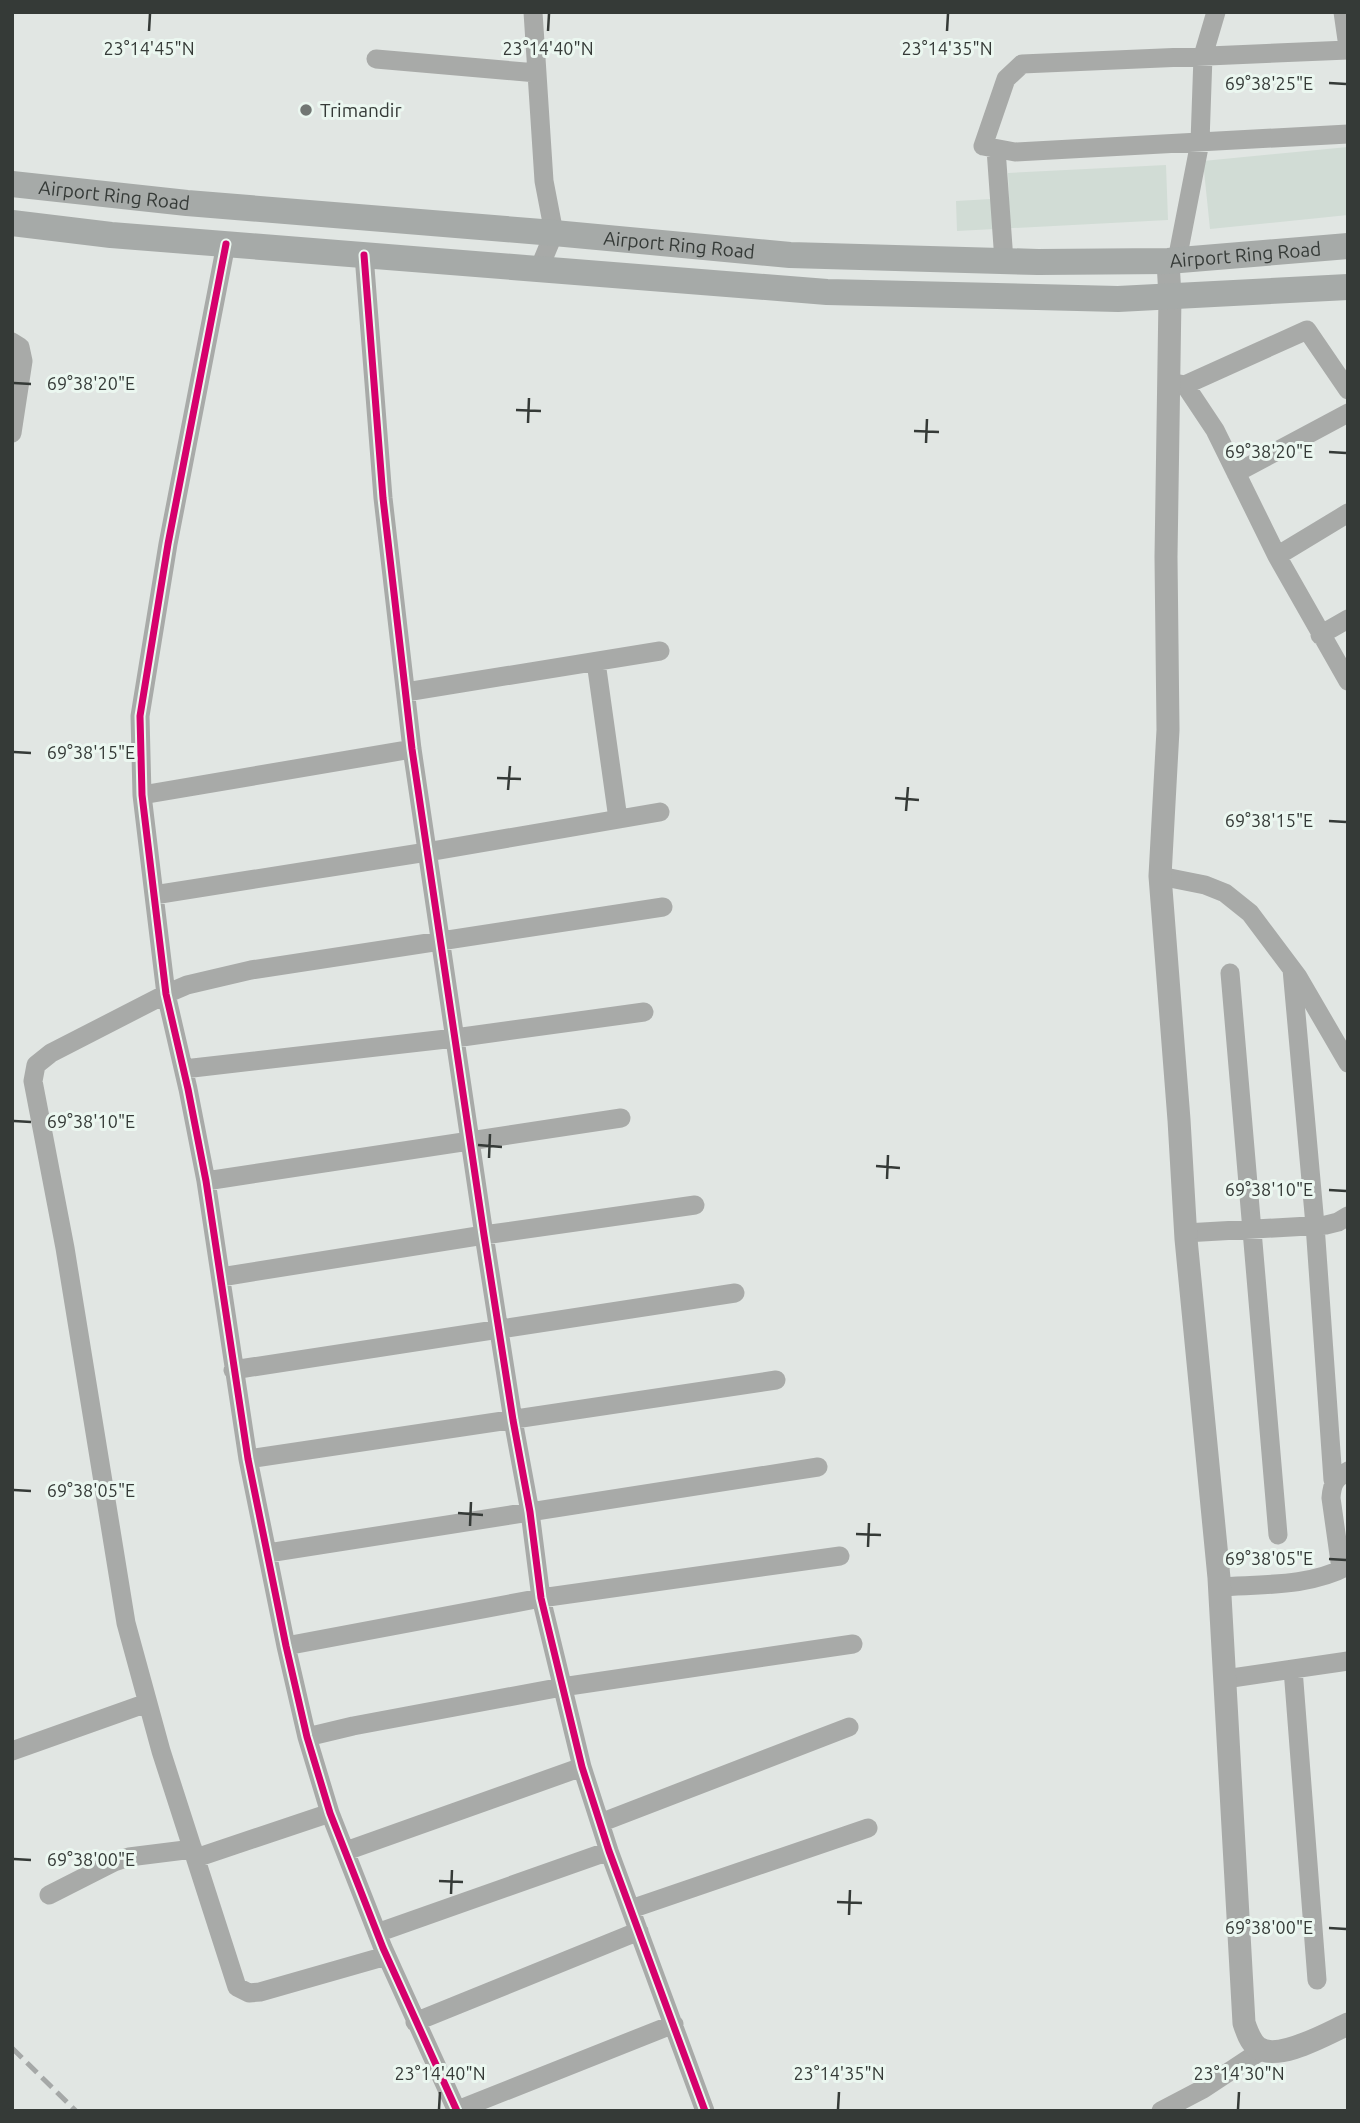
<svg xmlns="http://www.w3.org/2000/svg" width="1360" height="2123" font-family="Ubuntu,sans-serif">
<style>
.built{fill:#d1dcd5}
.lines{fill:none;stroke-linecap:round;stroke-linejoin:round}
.minor{stroke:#a8aaa8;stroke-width:19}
.tertiary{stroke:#a8aaa8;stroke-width:23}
.secondary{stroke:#a6aaa8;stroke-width:26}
.rail{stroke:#a5a8a7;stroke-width:5;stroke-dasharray:14 7;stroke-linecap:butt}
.cycleway-casing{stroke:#ebf7f0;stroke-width:11}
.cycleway{stroke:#d6006c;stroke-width:7}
.ticks{fill:none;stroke:#353a37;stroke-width:2.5}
.poi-dot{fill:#717673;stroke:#ebf7f0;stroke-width:2.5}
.labels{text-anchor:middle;stroke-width:6;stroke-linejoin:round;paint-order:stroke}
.poi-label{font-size:19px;fill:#353a37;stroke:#ebf7f0;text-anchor:start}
.street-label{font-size:19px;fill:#353a37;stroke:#ebf7f0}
.ticks-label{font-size:18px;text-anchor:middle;fill:#353a37;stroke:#ebf7f0;stroke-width:6;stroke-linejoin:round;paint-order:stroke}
</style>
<rect width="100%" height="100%" fill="#e1e6e3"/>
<path class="built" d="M1348,147v68l-138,14 -7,-68z
M1166,165l2,55 -211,11 -1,-30 53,-3 -1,-25z"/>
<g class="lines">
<path class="minor" d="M533,12l11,169 10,52 -15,36
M1343,12l5,35
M1348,50l-326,14 -16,15 -23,67 32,6 333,-18
M376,59l161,14
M996,149l8,112
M226,244l-58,300 -28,172 2,79 12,100 12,99 22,95 18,92 42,278 38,187 21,91 23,76 53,135 74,163
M364,255l19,243 29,251 72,486 29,185 17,92 11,86 41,169 27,84 96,260
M1177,260l23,-118 3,-86 13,-44
M12,342l8,5 3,14 -11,72
M1169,382l16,3 30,45 62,126 71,125
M1185,385l122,-55 41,60
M1236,473l112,-60
M1277,556l71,-43
M1320,635l28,-16
M596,662l22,157
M406,692l254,-41
M142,795l270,-46
M1160,876l45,9 20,8 25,20 48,64 50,86
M154,895l273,-43 233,-40
M1292,969l23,256 18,255
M1230,973l48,562
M184,1069l271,-31 189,-26
M206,1181l415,-63
M1185,1233l141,-8 12,-3 10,-6
M221,1277l263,-42 211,-30
M233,1370l502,-77
M248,1459l528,-79
M268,1553l550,-86
M1341,1569l-10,-71c1,-15 4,-19 17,-27
M1219,1587c43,-3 90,0 129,-21
M286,1646l255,-48 299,-42
M1293,1669l24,311
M1225,1679l123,-18
M307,1737l46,-11 209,-39 291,-43
M12,1751l135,-48
M600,1823l249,-96
M346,1851l236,-84
M196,1858l134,-45
M49,1895l65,-33 15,-5 64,-8
M631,1909l237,-81
M377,1933l232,-82
M386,1956l-126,36 -11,1 -12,-6 -76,-236 -35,-128 -61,-375 -32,-167 3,-16 15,-12 115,-59 21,-9 64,-15 412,-63
M415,2022l224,-91
M455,2111l219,-87
M1161,2111l42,-22 59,-39"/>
<path class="tertiary" d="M1168,261l2,36 -4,260 2,173 -8,146 19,244 7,119 33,339 25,445c3,9 6,18 13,24 20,16 71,-14 91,-23"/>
<g class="secondary">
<path id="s1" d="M12,184l175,19 367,30 236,22 248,7 130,-1 180,-15"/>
<path d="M12,223l99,12 716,57 291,7 230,-12"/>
</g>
<path class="rail" d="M12,2048l64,63"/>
<defs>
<path id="cycleway" d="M226,244l-58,300 -28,172 2,79 12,100 12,99 22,95 18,92 42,278 38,187 21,91 23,76 53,135 74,163
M364,255l19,243 29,251 72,486 29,185 17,92 11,86 41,169 27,84 96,260"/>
</defs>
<use href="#cycleway" class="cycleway-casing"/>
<use href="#cycleway" class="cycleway"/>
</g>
<path class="ticks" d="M149,31l1,-17M548,31l1,-17M947,31l1,-17M1329,83l17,1M14,383l17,1M516,410l25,1M528,423l1,-25M914,431l25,1M926,443l1,-24M1329,452l17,1M14,752l17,1M497,778l24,1M508,790l2,-24M895,798l24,2M906,811l2,-24M1329,821l17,1M14,1121l17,1M478,1145l24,2M489,1158l1,-24M876,1166l24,2M887,1179l1,-24M1329,1190l17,1M14,1490l17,1M458,1513l25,2M470,1526l1,-24M856,1534l25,1M868,1547l1,-24M1329,1559l17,1M14,1859l17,1M439,1881l24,1M451,1894l1,-24M837,1902l25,1M849,1915l1,-25M1329,1928l17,1M439,2109l1,-17M838,2109l1,-17M1238,2109l1,-17"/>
<circle class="poi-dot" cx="306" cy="110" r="7"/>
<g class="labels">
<g class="poi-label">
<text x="320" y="117">Trimandir</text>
</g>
<g class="street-label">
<text dy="7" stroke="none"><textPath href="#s1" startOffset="103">Airport Ring Road</textPath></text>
<text dy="7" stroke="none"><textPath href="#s1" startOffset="670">Airport Ring Road</textPath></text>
<text dy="7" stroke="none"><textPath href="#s1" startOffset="1237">Airport Ring Road</textPath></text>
</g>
</g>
<g class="ticks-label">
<text x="149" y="55">23°14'45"N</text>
<text x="548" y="55">23°14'40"N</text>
<text x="947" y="55">23°14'35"N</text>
<text x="1269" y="90">69°38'25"E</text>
<text x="91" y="390">69°38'20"E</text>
<text x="1269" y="458">69°38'20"E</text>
<text x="91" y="759">69°38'15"E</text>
<text x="1269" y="827">69°38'15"E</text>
<text x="91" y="1128">69°38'10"E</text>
<text x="1269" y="1196">69°38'10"E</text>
<text x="91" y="1497">69°38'05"E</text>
<text x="1269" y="1565">69°38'05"E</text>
<text x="91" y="1866">69°38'00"E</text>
<text x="1269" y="1934">69°38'00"E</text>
<text x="440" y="2080">23°14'40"N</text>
<text x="839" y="2080">23°14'35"N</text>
<text x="1239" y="2080">23°14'30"N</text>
</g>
<rect width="1360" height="2123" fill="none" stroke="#353a37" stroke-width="28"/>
</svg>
